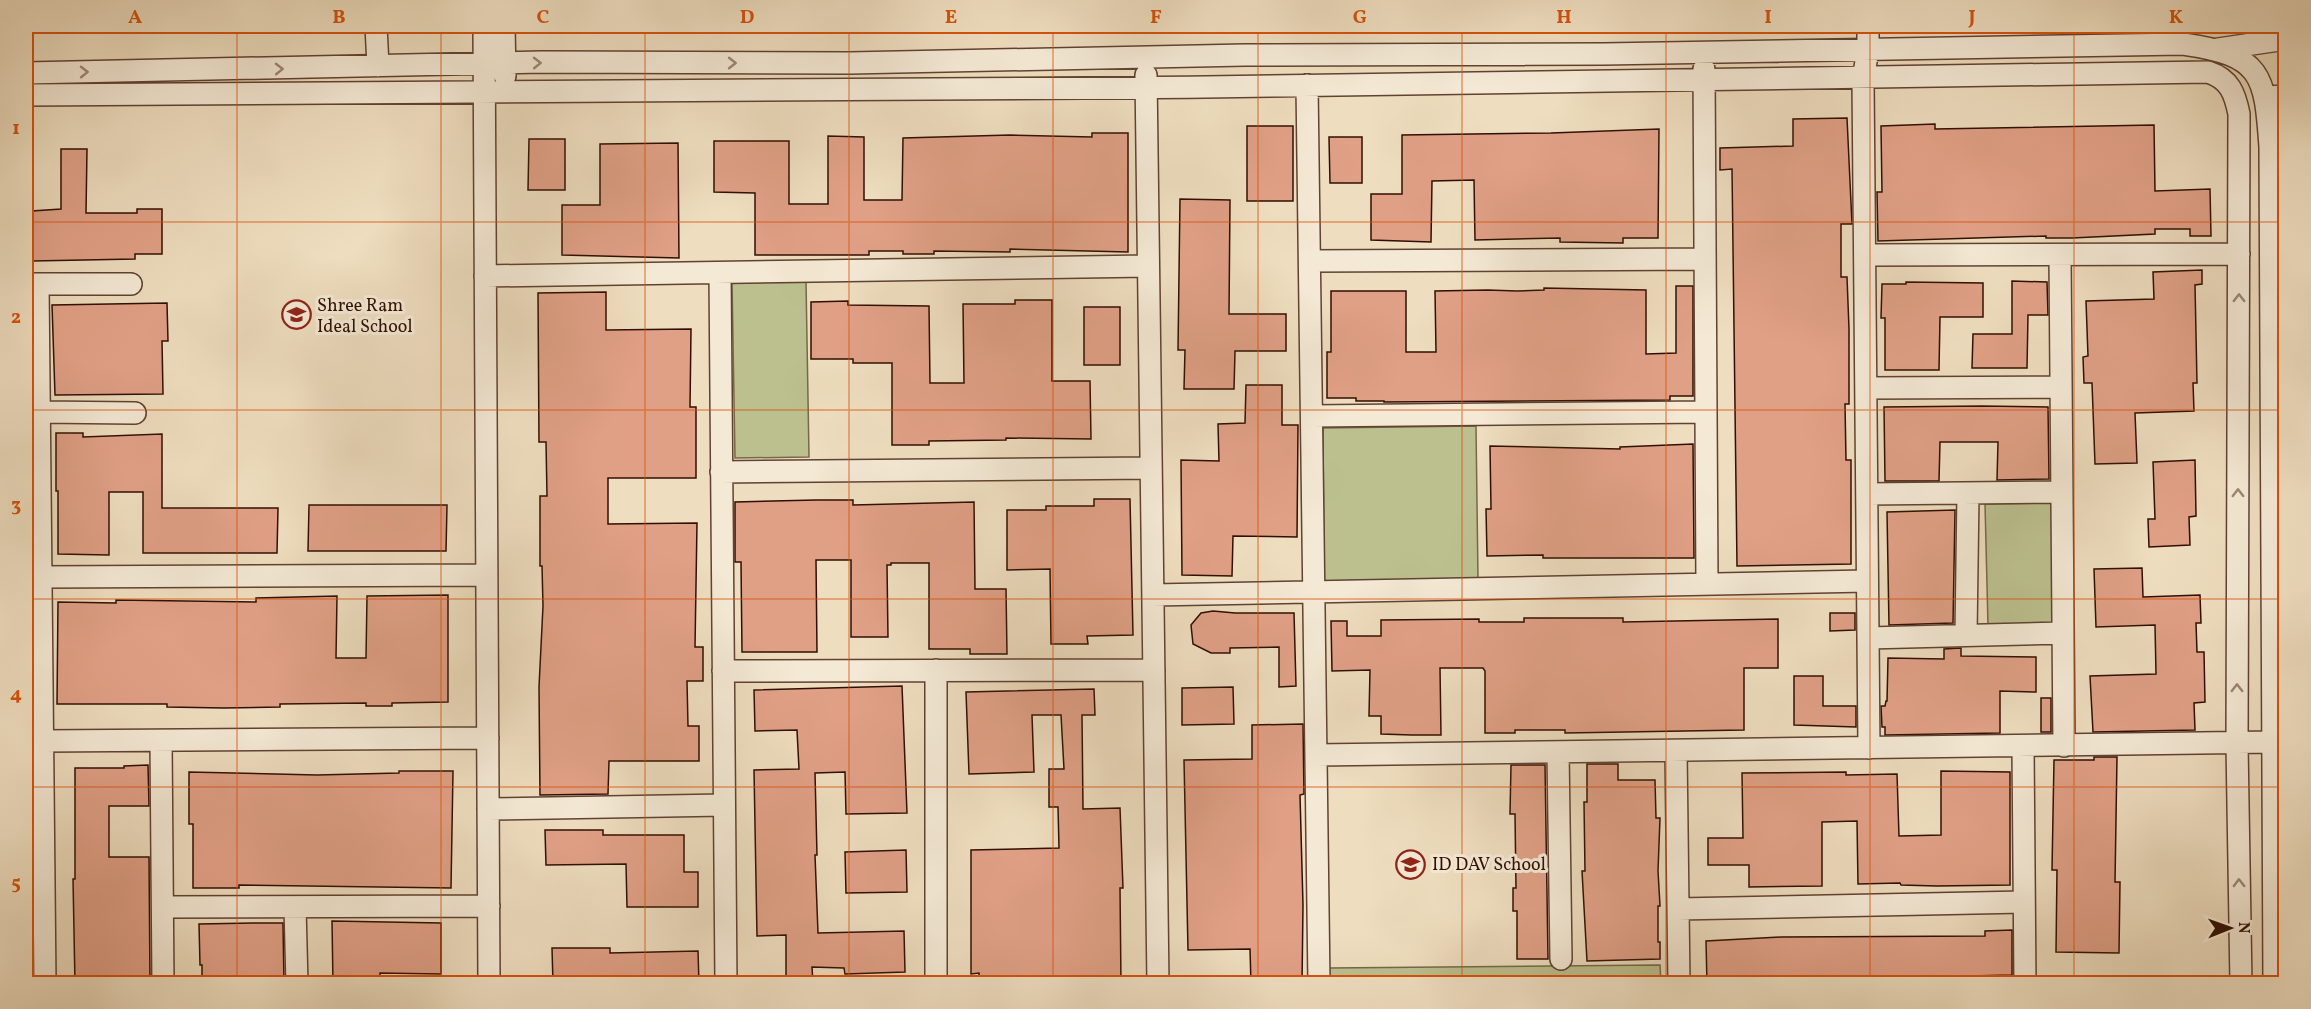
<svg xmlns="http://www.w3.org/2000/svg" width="2311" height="1009" font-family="Vollkorn,serif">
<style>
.green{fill:#bcc08f;stroke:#766848;stroke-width:1.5}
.building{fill:#e0a086;stroke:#300f02;stroke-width:1.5}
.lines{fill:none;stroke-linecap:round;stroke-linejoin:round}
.minor-casing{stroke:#604231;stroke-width:24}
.minor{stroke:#f4e9d5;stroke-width:21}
.oneway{stroke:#9c8776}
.grid{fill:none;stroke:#d6520b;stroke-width:1.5;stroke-opacity:0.55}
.labels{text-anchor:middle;stroke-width:6;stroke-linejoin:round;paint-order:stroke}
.poi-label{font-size:18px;fill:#300f02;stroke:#f4e9d5;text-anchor:start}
.neatline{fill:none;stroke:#d6520b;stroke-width:2}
.grid-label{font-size:20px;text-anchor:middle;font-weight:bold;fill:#d6520b}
</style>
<rect width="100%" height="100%" fill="#eeddbf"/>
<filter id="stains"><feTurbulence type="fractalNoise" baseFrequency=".00333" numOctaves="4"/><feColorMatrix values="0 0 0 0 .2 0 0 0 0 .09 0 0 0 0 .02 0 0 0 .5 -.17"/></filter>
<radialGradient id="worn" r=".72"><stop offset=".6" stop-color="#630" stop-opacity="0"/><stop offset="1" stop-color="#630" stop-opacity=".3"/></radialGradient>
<path class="green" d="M806,281l3,176 -74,1 -3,-176z
M1476,426l2,153 -154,2 -1,-153z
M2053,503l2,121 -67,1 -3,-121z
M1660,965l1,18 -332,1v-16z"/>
<path class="building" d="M1847,118l5,106h-11v53h6l2,52v75h-4l1,56h5v104l-114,2 -5,-397 -12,1v-22l73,-2v-27z
M1935,124v5l219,-4 1,66 55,-2 1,47h-21v-7h-35v5l-83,4h-26v-2l-168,5 -1,-49h5l-1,-66z
M1247,126h46v75h-46z
M1659,129l-1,109h-35v5l-63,-1v-4l-85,2 -1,-60 -42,1 -1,61 -60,-2v-46h31v-59l149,-2z
M1092,133h36v119l-118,-3v3l-76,-1v3h-31v-3h-34v4h-114v-62l-41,-1v-51h75v63h39v-68l36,1v63h38l1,-62 107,-3 82,2z
M1329,137h33v46h-32z
M529,139h36v51h-37z
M678,143l1,115 -117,-3v-50h38v-61z
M61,149h26l-1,64h51v-4h25v45h-27v5l-103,2v-50l29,-2z
M1180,199l50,1 -1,114h57v37h-51l-1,38h-50l1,-39h-7z
M2202,270v14l-7,1 2,98h-4l1,28 -59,2 2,50 -42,1 -3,-81h-8l-1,-26 5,-1 -2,-55 68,-2 -1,-27z
M2012,281l35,1 1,33h-20l-1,53h-55l1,-34h39z
M1906,282l77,1v34h-43l-1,53h-54v-52h-4l1,-34h24z
M1676,286h17v110h-23v4l-286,2v-1h-28v-3h-29v-46h4v-61h75v61h30l-1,-61 53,-1 29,1 27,-1v-2l102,2v64l30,-1z
M606,292v38l85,-1 -1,78h6v71h-88v46l89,-1 -2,124h8v34h-16l1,45h11v35h-90l-1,33 -68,1 -1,-108 4,-81 -1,-40h-2v-70h7l-1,-54h-7l-1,-149z
M1015,300h37v81h38l1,58 -85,-1v2l-77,1v4h-37v-82h-39v-4h-42v-57l37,-1v4l81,1 1,77h34l-1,-79h52z
M167,303l1,38h-6l1,53 -108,1 -3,-90z
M1084,307h36v58h-36z
M1246,385h36v40h16l-1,112 -64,-1 -1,40 -50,-1 -1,-115 38,1 -1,-37 27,-1z
M1982,406l66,1 1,72 -52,1 1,-38h-58l-1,39h-54l-1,-74z
M56,433h27v4l79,-3v74h116l-1,45h-134v-61h-34v63l-51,-1v-63h-2z
M1693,444l1,114h-151v-3l-56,1 -1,-47h5l-1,-63 130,3v-2z
M2195,460l1,56 -7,1 1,28 -41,2 -1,-28h7l-2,-57z
M1094,499h36l3,136 -46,1 1,8h-37l-1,-75 -43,1v-60h39v-4h48z
M816,500h37v5l121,-3 1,87h31l1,65h-37v-5h-41v-86h-38v2h-4l1,72h-37v-77h-35l1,92h-75l-1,-90h-6v-60z
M309,505h138l-1,46h-138z
M1955,510l-2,113 -64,2 -2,-113z
M2142,568l1,29 57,-2 1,28h-5l1,29h7l1,50 -11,1 1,27 -102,2 -3,-56 66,-2 -1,-49 -59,2 -2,-58z
M448,595v107l-56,1v3h-26v-3l-86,1v3l-56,1 -57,-1v-3h-110l1,-102 58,1v-3l140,2v-4l81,-2 -1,62h30l1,-62z
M1213,611l22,2h59l2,73 -17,1v-40l-49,1v5h-19l-18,-9 -2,-19 10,-12z
M1830,613h25v17l-25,1z
M1524,618h99v4l155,-3v49h-34v62l-179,3v-3h-50v3h-30v-62l-2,-3h-43l1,67h-29l-31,-1v-18h-12l1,-46 -38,1 -1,-50h16v15h34v-16l98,-1v3h45z
M1961,648v8l75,1v35l-36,-1v42l-115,2v-8h-3l-1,-21h4l1,-5h1l1,-43 56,1v-10z
M1794,676h29v30h33v21l-62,-2z
M902,686l5,127 -61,1 -1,-42 -30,1 2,82h-2l3,78 86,-2 1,41 -60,2 -1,-6 -32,-1 1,17h-27v-49l-29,1 -3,-166 45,-1 -2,-39 -42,1 -1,-41z
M1233,687l1,37 -52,1v-37z
M1094,689l1,26h-13l1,94 37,-1 3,80h-3l1,96h-142v-11l-8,1v-124l88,-2 -1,-41h-9v-38h15l-3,-54h-29l2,57 -65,2 -3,-82z
M2041,698h10v34h-10z
M1303,724l1,70 -4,1 3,110 -1,79h-51l-1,-35 -62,1 -4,-190 68,-1v-34z
M2094,757h23l-2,125h5l-1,71 -63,-1 1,-82h-5l2,-110h40z
M1587,764h31v16h37l1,38h4l-2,53 2,35h-2v36h2v17l-73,2 -5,-90h3l-1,-69h3z
M148,765l1,41h-40v51h40l1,127h-75l-2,-105h2v-111h49v-2z
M1511,765h34l3,194h-31v-48h-4v-23h3l-1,-74h-5z
M399,771h54l-2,117 -212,-3v3h-46v-64h-4v-52l128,3 82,-2z
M1941,771l69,1v113l-73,1 -36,-1 -1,-2 -42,1 -1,-63 -35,1v64l-73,1v-22h-41v-27h35l-1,-65 104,-1v3l51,-1 2,62 42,-1z
M545,830h58v5h81v37h14v35h-71l-1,-43 -80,1z
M906,850l1,42 -61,1 -1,-41z
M332,921l109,2v51l-61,-1v11h-47z
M253,923h30l1,61h-82v-19h-2l-1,-41z
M2012,930v45l-42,1v5l-65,-1 -198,4 -1,-43 75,-4 204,-1v-5z
M552,948h58v5l88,-2 1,33 -146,-1z"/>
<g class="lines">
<defs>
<path id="minor" d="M376,26l2,40
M484,26l5,958
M504,26l1,50
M1868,26v23l-5,31 6,668
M2218,49l68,-10
M1704,69l3,515
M26,73l516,-11 308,1 395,-8 359,-1 579,-10c79,11 82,30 87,103l4,837
M1146,75l12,909
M1307,85l12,899
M26,95c727,-2 1455,-9 2182,-23 22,7 27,22 31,42l-2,630 4,240
M2266,97l20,-1
M1865,255l374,-1
M2060,255l4,491
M1310,261l395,-2
M720,273l6,711
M485,276l663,-10
M26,284h105
M38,284l7,700
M1866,388l195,-1
M39,412l96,1
M1312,416l394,-4
M721,472l430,-4
M1867,494l195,-2
M41,577l445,-2
M1153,595l714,-14
M1966,635l2,-142
M1868,638l195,-5
M936,670v314
M723,671l431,-1
M43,741l445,-3
M161,741l2,243
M2023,747l2,237
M1676,751l3,233
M1558,752l3,207
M1316,755l958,-13
M488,809l236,-4
M163,907l326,-1
M295,907l2,77
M1678,909l346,-7"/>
</defs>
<use href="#minor" class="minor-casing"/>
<use href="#minor" class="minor"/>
</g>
<defs><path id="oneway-chevron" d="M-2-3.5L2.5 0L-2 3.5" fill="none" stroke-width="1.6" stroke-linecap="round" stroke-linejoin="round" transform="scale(1.5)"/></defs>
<g class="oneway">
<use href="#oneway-chevron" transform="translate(537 63) rotate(-1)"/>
<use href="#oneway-chevron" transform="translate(732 63)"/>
<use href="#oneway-chevron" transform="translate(279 69) rotate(-1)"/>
<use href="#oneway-chevron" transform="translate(84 72) rotate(-1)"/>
<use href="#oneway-chevron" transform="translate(2239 298) rotate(-90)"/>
<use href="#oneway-chevron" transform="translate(2238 493) rotate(-90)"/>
<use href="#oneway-chevron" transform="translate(2237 688) rotate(-90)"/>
<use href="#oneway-chevron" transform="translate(2239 883) rotate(-91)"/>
</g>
<path class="grid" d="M237,26v958M441,26v958M645,26v958M849,26v958M1053,26v958M1258,26v958M1462,26v958M1666,26v958M1870,26v958M2074,26v958M26,222h2260M26,410h2260M26,599h2260M26,787h2260"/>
<defs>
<symbol id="school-ring" viewBox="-11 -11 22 22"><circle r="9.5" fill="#f4e9d5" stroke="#8f2418" stroke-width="1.5"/><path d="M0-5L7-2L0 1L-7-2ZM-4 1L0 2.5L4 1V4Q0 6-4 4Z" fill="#8f2418"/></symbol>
</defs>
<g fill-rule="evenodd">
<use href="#school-ring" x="280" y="298" width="33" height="33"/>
<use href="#school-ring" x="1394" y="848" width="33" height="33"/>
</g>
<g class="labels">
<g class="poi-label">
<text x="317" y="311">Shree Ram<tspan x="317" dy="21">Ideal School</tspan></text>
<text x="1432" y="870">ID DAV School</text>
</g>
</g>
<rect width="2311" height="1009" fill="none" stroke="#eeddbf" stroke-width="66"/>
<g transform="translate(2230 928) rotate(89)" stroke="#f4e9d5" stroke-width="4.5" paint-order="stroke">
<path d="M0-4.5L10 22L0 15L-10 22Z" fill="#300f02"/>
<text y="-9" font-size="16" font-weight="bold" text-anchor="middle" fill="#300f02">N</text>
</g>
<rect x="33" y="33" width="2245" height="943" class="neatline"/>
<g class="grid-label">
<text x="135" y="23">A</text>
<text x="339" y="23">B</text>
<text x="543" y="23">C</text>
<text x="747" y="23">D</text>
<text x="951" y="23">E</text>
<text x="1156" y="23">F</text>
<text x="1360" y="23">G</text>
<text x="1564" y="23">H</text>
<text x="1768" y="23">I</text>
<text x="1972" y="23">J</text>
<text x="2176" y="23">K</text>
<text x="16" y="134">1</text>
<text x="16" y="323">2</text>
<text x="16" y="511">3</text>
<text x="16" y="700">4</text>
<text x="16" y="889">5</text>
</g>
<rect width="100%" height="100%" filter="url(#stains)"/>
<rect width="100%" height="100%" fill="url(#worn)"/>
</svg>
